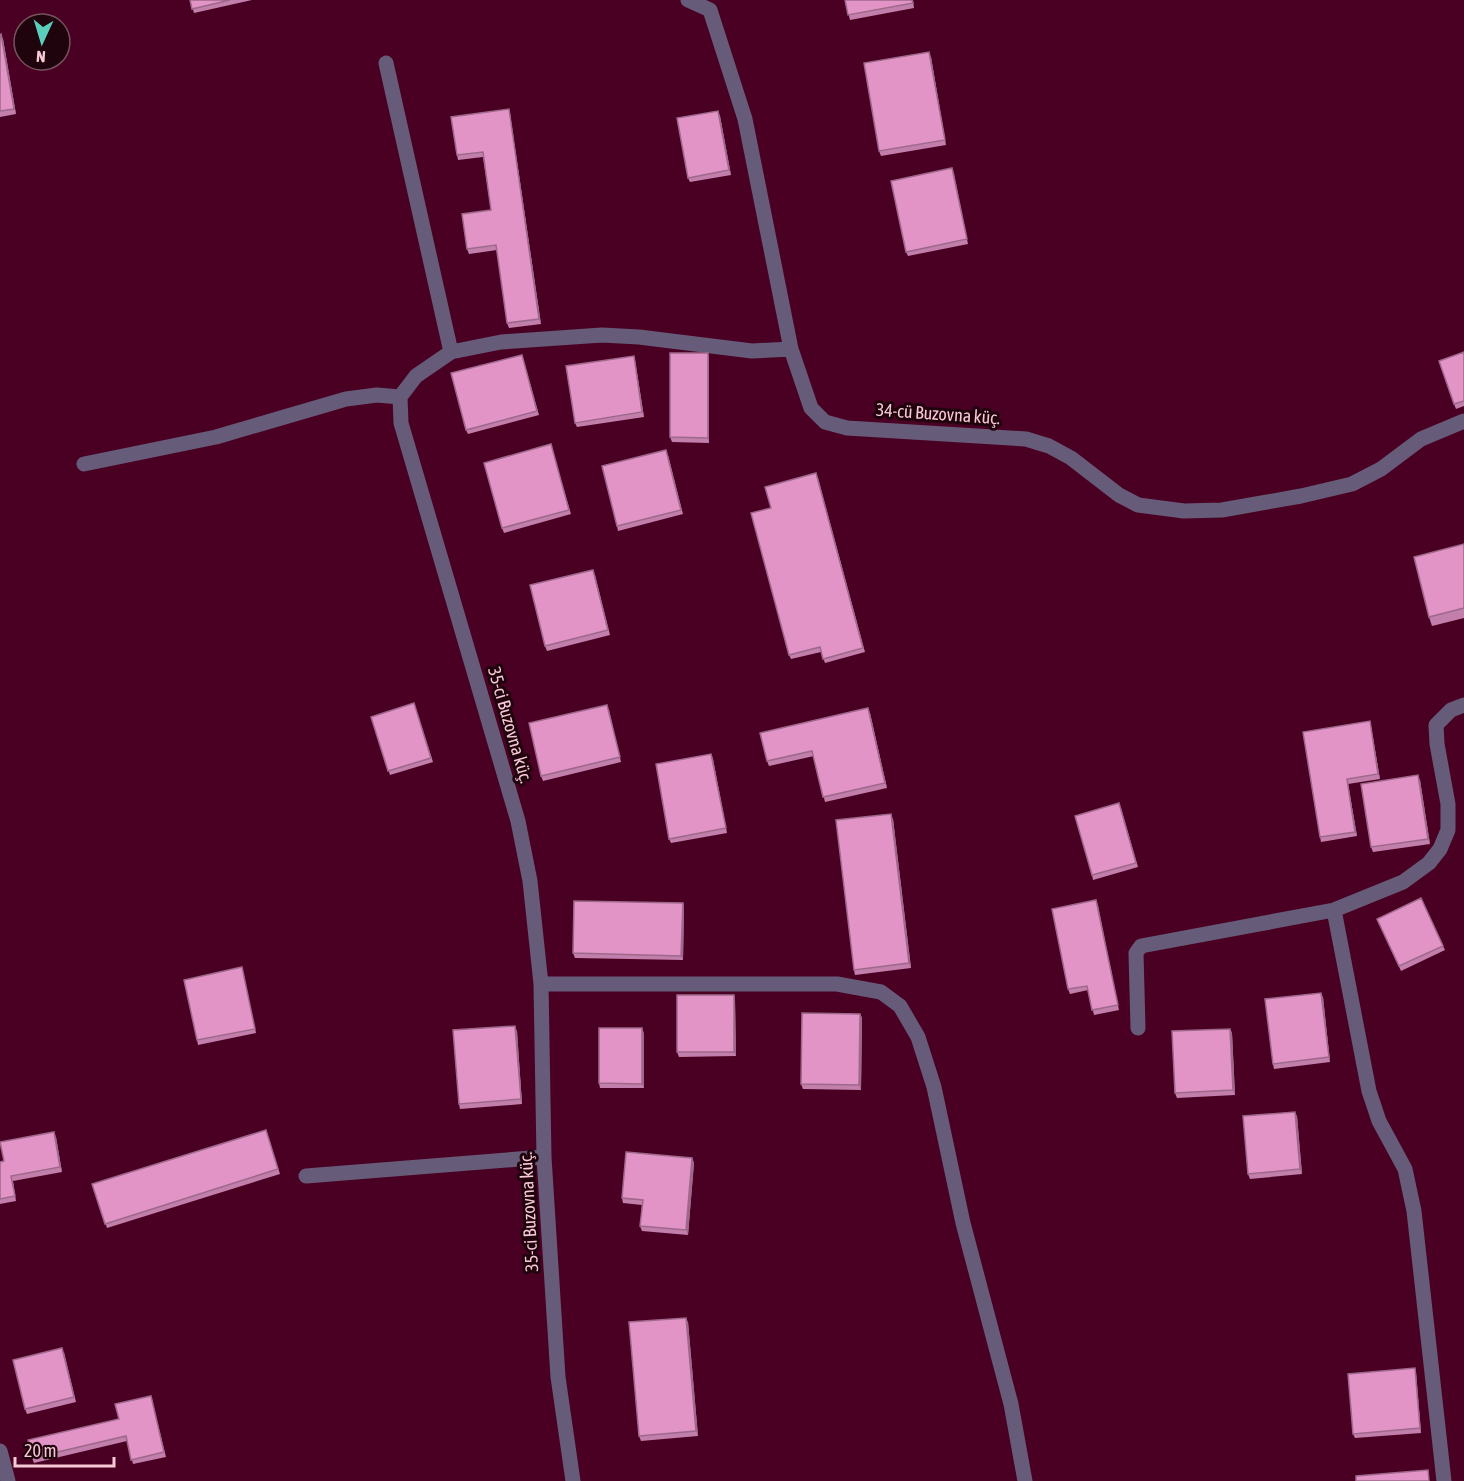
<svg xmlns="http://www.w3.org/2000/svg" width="1464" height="1481" font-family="'Asap Condensed',sans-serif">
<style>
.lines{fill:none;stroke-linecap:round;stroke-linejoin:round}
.minor{stroke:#665b79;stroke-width:15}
.wall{fill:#c27fab}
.shaded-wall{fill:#9e688b}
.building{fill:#e294c7;stroke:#9e688b;stroke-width:1.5}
.labels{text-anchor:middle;stroke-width:6;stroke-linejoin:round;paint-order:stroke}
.street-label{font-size:18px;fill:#f7c9d5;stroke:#1f030d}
</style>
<rect width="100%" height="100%" fill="#4a0022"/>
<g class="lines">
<path class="minor" d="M688,0l22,10 35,109 46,230 20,59 14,14 22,6 179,11 23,7 22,12 48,37 19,10 46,6 38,-1 79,-14 51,-12 29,-15 40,-30 43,-18
M386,63l65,289
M84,464l132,-27 130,-38 31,-4 23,2
M1334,910l35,181 10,30 26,48 9,42 30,270
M541,984h296l44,8 19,14 18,31 16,50 29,136 48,181 14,77
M1138,1028l-2,-75 5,-7 193,-36 69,-28 26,-19 11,-14 8,-19v-26l-11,-60 -1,-19 15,-15 13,-5
M306,1176l238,-19
M0,1451l8,30
M573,1481l-15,-104 -14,-220 -3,-173 -11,-103 -12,-60 -117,-398 -1,-26 16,-21 35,-24 50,-10 101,-7 37,2 113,14 39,-2"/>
</g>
<path class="wall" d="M190,0h62l-58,13z
M845,0h68l1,8 -64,12z
M0,35l3,4 13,75 -16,3z
M931,57l15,88 -65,11 -2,-5z
M510,114l31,210 -32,4 -2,-5 -10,-73 -28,4 -2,-5 24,-39 -8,-53 -25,3 -1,-5z
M720,116l11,59 -41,7 -2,-4z
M952,168l16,76 -60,12 -2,-4z
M1464,352v54l-8,3 -2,-5z
M708,353l1,5v85l-37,-1 -2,-5z
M522,355l17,60 -71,19 -2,-4z
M635,360l9,57 -67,10 -2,-4z
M552,449l19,65 -67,19 -2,-5z
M668,455l15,59 -65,17 -1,-5z
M818,478l47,174 -40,11 -4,-11 -30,7 -2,-4 -18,-147z
M1464,544v74l-32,8 -3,-9z
M595,575l15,60 -63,16 -2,-5z
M414,703l19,59 -43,13 -19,-58z
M609,710l12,52 -78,19 -2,-5z
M870,713l17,75 -62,14 -11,-46 -45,10 -2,-5z
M1370,721l1,5 9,53 -32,5 9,52 -36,6 -1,-5z
M711,754l2,5 14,74 -56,10 -2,-4z
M1420,780l10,64 -57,8 -2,-5z
M1121,808l17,59 -45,13 -1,-5z
M893,819l18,149 -56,7 -1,-5z
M1096,900l23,110 -25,5 -6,-25 -18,4 -2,-5z
M683,903l1,5 -1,52 -108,-2 -2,-5z
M1377,919l66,27 2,4 -44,21z
M242,967l14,66 -58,12 -1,-5z
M1323,997l7,65 -56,7 -1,-5z
M735,1000l1,56 -57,1 -2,-5z
M860,1014l2,4 -1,72 -58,-1 -2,-5z
M1230,1029l2,4 3,62 -58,3 -2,-5z
M517,1031l5,73 -62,5 -1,-5z
M644,1033v55h-44l-1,-5z
M1297,1116l5,58 -52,5 -2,-5z
M266,1130l14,44 -173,54 -15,-44z
M56,1137l6,35 -49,9 3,20 -16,3v-42l4,-1z
M692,1158l2,5 -6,72 -46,-4 -2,-5 2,-21 -19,-2 -1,-5z
M688,1322l10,114 -57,5 -2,-5z
M64,1352l12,50 -49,12 -2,-5z
M1415,1368l1,5 5,60 -66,5 -2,-4z
M151,1396l15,61 -33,7 -6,-23 -93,22 -2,-5 87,-39z"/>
<path class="shaded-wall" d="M1,34l2,5 13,75 -2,-5z
M929,52l2,5 15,88 -1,-5z
M509,109l1,5 31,210 -2,-5z
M718,111l2,5 11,59 -2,-5z
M952,168l2,5 14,71 -1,-5z
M708,353l1,5v85l-1,-5z
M634,356l1,4 9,57 -2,-5z
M868,708l2,5 17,75 -2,-5z
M1370,721l1,5 9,53 -2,-5z
M711,754l2,5 14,74 -1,-5z
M1418,775l2,5 10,64 -2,-5z
M1347,779l1,5 9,52 -2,-4z
M891,814l2,5 18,149 -2,-5z
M1096,900l2,5 21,105 -1,-5z
M683,903l1,5 -1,52 -2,-4z
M1321,993l2,4 7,65 -1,-5z
M734,995l1,5 1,56 -2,-4z
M860,1014l2,4 -1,72 -2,-5z
M515,1026l2,5 5,73 -1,-5z
M642,1028l2,5v55l-2,-4z
M1230,1029l2,4 3,62 -2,-5z
M1295,1112l2,4 5,58 -2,-5z
M54,1132l2,5 6,35 -2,-5z
M692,1158l2,5 -6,72 -2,-5z
M686,1318l2,4 10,114 -2,-5z
M1415,1368l1,5 5,60 -1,-5z"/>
<path class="building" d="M190,0h40l-38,9z
M845,0h67l1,3 -65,12z
M1,34l13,75 -14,2v-76z
M929,52l16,88 -66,11 -15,-88z
M509,109l30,210 -32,4 -11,-78 -29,4 -5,-35 29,-4 -8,-58 -26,3 -6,-38z
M718,111l11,59 -41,8 -11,-60z
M952,168l15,71 -61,13 -15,-71z
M1464,352v49l-10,3 -15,-43z
M670,353h38v85l-38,-1z
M522,355l15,56 -71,19 -15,-57z
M634,356l8,56 -67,11 -9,-57z
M551,444l18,66 -67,18 -18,-65z
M666,450l15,60 -64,16 -15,-60z
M816,473l47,175 -40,11 -3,-12 -31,8 -38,-142 20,-5 -6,-21z
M1464,544v64l-35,9 -15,-60z
M593,570l15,60 -63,16 -15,-61z
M414,703l17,55 -43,13 -17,-54z
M607,705l13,52 -79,19 -12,-53z
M868,708l17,75 -62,14 -11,-46 -45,10 -7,-28z
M1370,721l8,53 -31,5 8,53 -35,5 -17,-105z
M711,754l15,74 -57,11 -13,-75z
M1418,775l10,64 -57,8 -10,-63z
M1119,803l17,60 -44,12 -17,-59z
M891,814l18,149 -55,7 -18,-150z
M1421,898l22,48 -44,20 -22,-47z
M1096,900l22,105 -26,5 -5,-24 -19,3 -16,-80z
M574,901l109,2 -2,53 -108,-3z
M242,967l13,62 -58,11 -13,-60z
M1321,993l8,64 -56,7 -8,-65z
M677,995h57v57h-57z
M802,1013l58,1 -1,71 -58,-1z
M515,1026l6,73 -62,5 -6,-74z
M599,1028h43v56l-43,-1z
M1230,1029l3,61 -58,3 -3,-62z
M1295,1112l5,57 -52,5 -5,-58z
M266,1130l12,39 -173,55 -13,-40z
M54,1132l6,35 -49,9 4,20 -15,3v-37l4,-1 -4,-19z
M626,1152l66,6 -6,72 -46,-4 3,-26 -21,-2z
M686,1318l10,113 -57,5 -10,-114z
M62,1348l12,49 -49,12 -12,-49z
M1415,1368l5,60 -67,6 -5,-60z
M151,1396l13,56 -33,8 -5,-24 -94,22 -4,-18 91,-21 -4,-15z
M1428,1470l1,11h-73v-5z"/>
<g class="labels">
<g class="street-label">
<text transform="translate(938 414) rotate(4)" y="6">34-cü Buzovna küç.</text>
<text transform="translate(510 725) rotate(74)" y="6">35-ci Buzovna küç.</text>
<text transform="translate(529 1212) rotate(-93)" y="6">35-ci Buzovna küç.</text>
</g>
</g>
<g transform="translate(42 42) rotate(184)"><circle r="28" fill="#1f030d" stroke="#75525d" stroke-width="1.5"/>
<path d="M0-4.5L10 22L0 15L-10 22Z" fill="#5bcebb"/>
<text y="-9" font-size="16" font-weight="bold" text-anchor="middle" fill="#f7c9d5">N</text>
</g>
<path d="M15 1457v9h99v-9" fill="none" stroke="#f7c9d5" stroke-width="3"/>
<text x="24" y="1457" font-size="18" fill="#f7c9d5" stroke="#1f030d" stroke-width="4.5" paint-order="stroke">20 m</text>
</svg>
